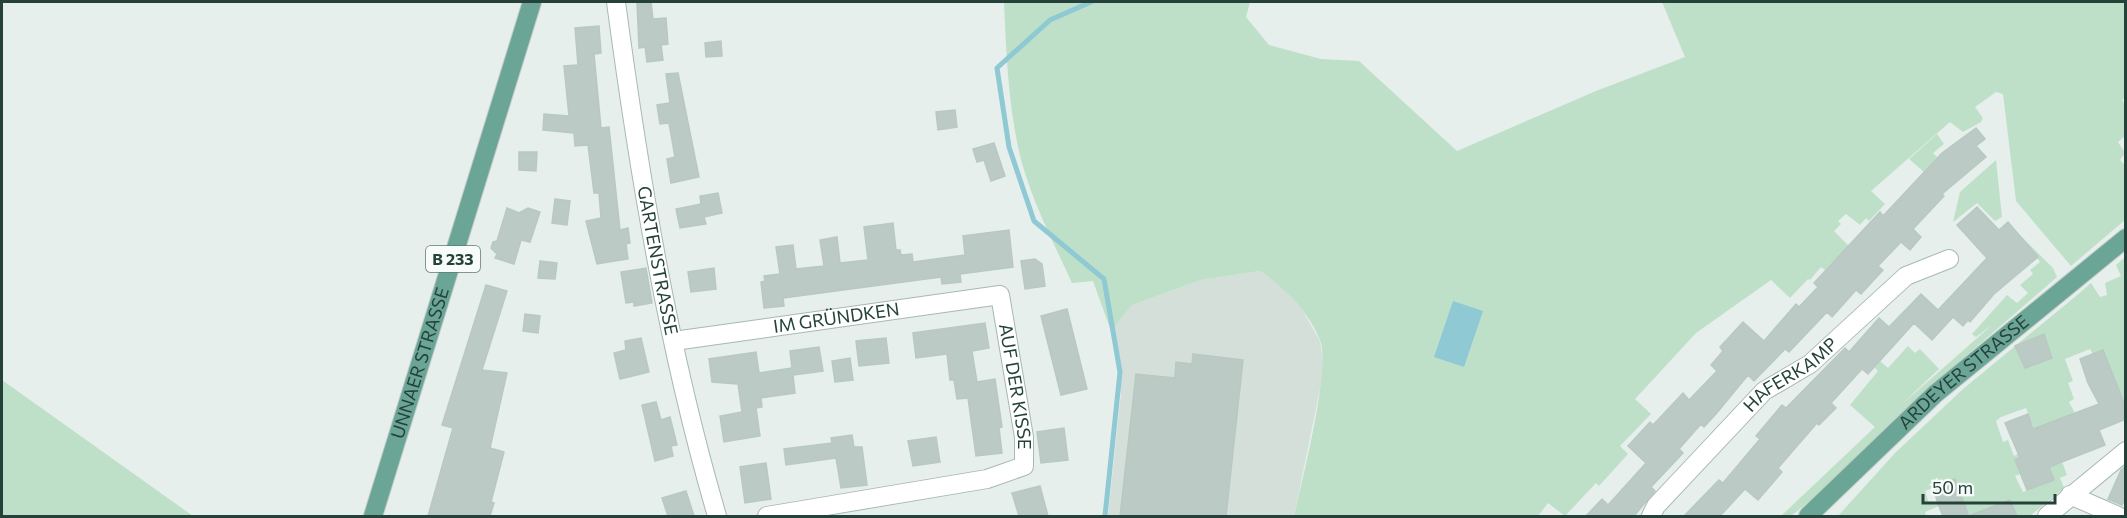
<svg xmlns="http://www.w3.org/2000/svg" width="2127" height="518" font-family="Commissioner,sans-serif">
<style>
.built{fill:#d4dfda}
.green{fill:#bfe0c8;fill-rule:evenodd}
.water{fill:#8ec9d4}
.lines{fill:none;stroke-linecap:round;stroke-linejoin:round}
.stream{stroke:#8ec9d4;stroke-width:5}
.building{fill:#bbcac4;stroke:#b8c9c2;stroke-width:1.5}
.minor-casing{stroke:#a8b8b2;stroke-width:20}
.major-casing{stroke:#c2cac8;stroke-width:20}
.minor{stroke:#fff;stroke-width:18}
.major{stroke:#6aa596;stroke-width:18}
.labels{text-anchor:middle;stroke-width:4.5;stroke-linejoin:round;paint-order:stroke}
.shield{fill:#f7fbf9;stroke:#637a73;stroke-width:1.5}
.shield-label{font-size:16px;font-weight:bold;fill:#24423a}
.street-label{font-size:18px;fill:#24423a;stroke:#f7fbf9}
</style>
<rect width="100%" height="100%" fill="#e6efeb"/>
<path class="built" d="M1260,271l21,15 20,22 19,33 4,28 -30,147h-186l13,-123 -10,-62 21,-26 69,-25z"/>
<path class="green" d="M1004,2h246l-4,15 23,28 52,14 38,2 98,90 139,-60 89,-34 -23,-55h463l1,95 -4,3 3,4v32l-7,6 7,11 -5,7 5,5v55l-54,46 -55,-65 -13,-107 -7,-2 -21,15 8,11 -2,4 -18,10 -13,-10 -79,69 14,13 -16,17 -3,-3 -6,7 -14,-11 -8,7 3,3 -7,7 15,15 -24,24 -4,-3 -11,13 -2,-1 -18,19 -19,-18 -75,53 -61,66 16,15 -31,32 8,8 -29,32 -3,-3 -31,33 -17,-13 -10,13h-244c8,-36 37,-147 26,-176 -12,-29 -35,-52 -60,-69l-59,9 -69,25 -21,26 -18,-50 -21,2c-20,-44 -44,-89 -54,-136 -10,-48 -12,-96 -14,-145z
M1937,134l7,10 -11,9 4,4 -13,15 -15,-13z
M1996,160l6,57 -7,4 -18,-18 -24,19 7,-30z
M2021,236l32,32 4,9 -113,98 -113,109 -40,32h-10l94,-89 -25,-22 28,-34 -3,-3 5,-7 8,7 20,-22 7,7 5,-4 19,20 -38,36 91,-80 -16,12 -4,-3 35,-39 10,8 11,-10 -8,-8 13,-11 -3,-4 10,-8z
M2125,257v152l-35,-60 -25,10 8,22 -5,2 6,16 -5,3 8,15 -20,31 10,27 -7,3 4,10 -34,28h-14l-6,-15 -28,11 2,4h-14l-15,-37 -30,12 4,13 9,-2 1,4 -14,6 1,4h-88l57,-63 68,-64 113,-93 15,-13 9,14 7,-2 -2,-12 16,-7 -5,-11zM2044,334l7,24 -26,10 -9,-22 24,-5 -1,-5zM2026,408l28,72 -31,12 -8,-16 5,-2 -5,-13 5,-2 -2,-5 -4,2 -6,-16 -5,2 -7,-21 5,-4z
M2,380l191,136h-191z"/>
<path class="water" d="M1453,301l30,10 -19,56 -30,-10z"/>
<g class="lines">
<path class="stream" d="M1091,2l-41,18 -53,48 12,79 25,74 70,58 16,93 -15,144"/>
</g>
<path class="building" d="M637,2h14l2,17 13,-1 2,26 -7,1 2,15 -16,2 -2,-15 -6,1z
M599,26l2,27 -7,1 7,74 8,-1 11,103 8,-2 2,15 -4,1 2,15 -31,5 -11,-43 15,-3 -2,-25h-5l-6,-48 -13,1 -1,-13 -31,-3 1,-16 25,2 -5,-50 14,-1 -3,-37z
M721,41l1,15 -16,1 -1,-14z
M678,73l21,104 -28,6 -4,-24 8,-2 -6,-34 -9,1 -3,-19 13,-2 -4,-29z
M955,110l2,17 -19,3 -2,-18z
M1976,128l9,11 -9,7 10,11 -44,37 2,2 -31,33 8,8 -11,13 -9,-8 -23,24 5,4 -22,24 -5,-4 -24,27 -5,-5 -38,40 -4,-3 -31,32 -6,-6 -32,39 -12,13 -3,-3 -22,25 4,4 -32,34 4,4 -21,25h-48l16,-17 6,6 38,-42 -18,-17 22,-24 3,3 30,-32 6,7 28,-29 -6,-6 12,-14 -3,-4 23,-25 21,19 32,-37 3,3 19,-20 -4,-4 66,-71 3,4 59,-63z
M994,143l11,33 -14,5 -7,-21 -7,2 -4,-13z
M519,152h18l-1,19 -17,-1z
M718,193l4,20 -18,4 2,7 -26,4 -4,-19 25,-5 -1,-8z
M555,199l15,2 -3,24 -15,-2z
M1977,207l22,23 9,-8 30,35 -44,37 -24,28 -2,-2 -5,6 -10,-9 -21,23 -18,-17 -46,51 -6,-5 -31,34 5,5 -17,17 -2,-2 -39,45 4,4 -24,28 -13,-11 -25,27h-36l35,-36 4,3 37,-44 -4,-3 26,-31 4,3 59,-60 4,4 30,-34 10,9 32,-33 17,16 49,-52 -30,-33z
M507,208l12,5 9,-5 12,4 -10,30 -9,-2 -7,24 -19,-6 2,-4 -6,-6 2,-6 4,-1z
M893,223l3,27h4l1,5 11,-1 1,8 52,-7 -2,-19 46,-6 4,37 -53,7 1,8 -19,2 -1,-7 -158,21 1,8 -20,2 -3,-26 4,-1 -1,-5 16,-2 -4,-27 17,-2 3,24 28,-3 -4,-26 17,-3 3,26 28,-3 -4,-33z
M1035,259l7,5 3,22 -20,3 -4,-28z
M540,261l17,2 -2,16 -17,-1z
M646,268l6,35 -18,3v-4l-8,1 -5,-31z
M714,268l2,21 -25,3 -3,-20z
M486,285l21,6 -25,79 25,3 -17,75 14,4 -13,50 3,1 -4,13h-62l25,-88 -11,-3z
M1067,309l20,80 -26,6 -20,-79z
M525,314l15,2 -2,17 -15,-2z
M985,323l4,25 -17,3 5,31 18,-3 7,48 -3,1 3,25 -26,3 -8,-58 -11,1 -3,-19h-4l-3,-26 -31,4 -3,-25z
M2044,334l8,24 -27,10 -10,-22z
M641,338l8,34 -29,7 -6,-26 12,-3 -1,-9z
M886,338l3,25 -30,3 -3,-25z
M819,347l4,24 -30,4 2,18 -34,5 1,9 -6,1 4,28 -36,6 -4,-26 22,-4 -4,-28 -26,-2 -3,-23 47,-7 3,21 33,-5 -2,-17z
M2103,350l23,58v11l-27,11 6,15 -56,22 5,13 -27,10 -12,-30 5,-2 -15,-35 23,-9 5,15 66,-25 -11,-21 -8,-24z
M1193,354l50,6 -17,156h-106l16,-142 39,4 1,-16 16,2z
M850,358l3,22 -18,2 -3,-21z
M656,402l5,18 9,-3 7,28 -6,1 2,10 -18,5 -13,-56z
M1064,428l4,32 -27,3 -4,-31z
M852,435l2,12h8l5,38 -26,3 -5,-30 -50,7 -2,-16 48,-6 -1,-5z
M936,437l4,25 -27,4 -5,-25z
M766,463l5,36 -26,4 -5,-36z
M2126,466v31l-4,8 -14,-6 13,-29z
M1955,479l5,13 9,24h-26l-5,-12 -5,-17z
M1040,486l8,30h-29l-7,-23z
M686,491l8,25h-26l-6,-18z
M2010,500l7,16h-45l-1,-1z"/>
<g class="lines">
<defs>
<g id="minor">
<path id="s1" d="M616,2c23,172 52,347 101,514"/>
<path id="s2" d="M674,341l326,-46 24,142v29l-37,13 -220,37"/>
<path d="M2070,495l48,21"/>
<path id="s3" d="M1651,516l5,-10 108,-115 46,-27 96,-88 43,-17"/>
<path d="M2047,516l79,-65"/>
</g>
<g id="major">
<path id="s4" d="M373,516l159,-514"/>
<path id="s5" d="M1808,516l127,-122 191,-156"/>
</g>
</defs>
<use href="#minor" class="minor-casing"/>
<use href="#major" class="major-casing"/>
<use href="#minor" class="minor"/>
<use href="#major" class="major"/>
</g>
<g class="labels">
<rect class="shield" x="426" y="246" width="54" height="26" rx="4.5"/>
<g class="shield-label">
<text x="453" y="265">B 233</text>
</g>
<g class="street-label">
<text dy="6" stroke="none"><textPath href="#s1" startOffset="262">GARTENSTRASSE</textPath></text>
<text dy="6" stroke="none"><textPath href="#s2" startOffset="164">IM GRÜNDKEN</textPath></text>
<text dy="6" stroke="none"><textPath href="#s4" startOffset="160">UNNAER STRASSE</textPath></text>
<text dy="6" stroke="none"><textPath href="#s5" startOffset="212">ARDEYER STRASSE</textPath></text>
<text dy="6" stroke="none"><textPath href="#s3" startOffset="200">HAFERKAMP</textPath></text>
<text dy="6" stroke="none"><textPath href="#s2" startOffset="422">AUF DER KISSE</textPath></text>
</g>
</g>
<rect width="2127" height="518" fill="none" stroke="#24423a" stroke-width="6"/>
<path d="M1923 494v9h132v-9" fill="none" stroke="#24423a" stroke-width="3"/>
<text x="1932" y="494" font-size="18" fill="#24423a" stroke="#f7fbf9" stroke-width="4.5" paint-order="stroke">50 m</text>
</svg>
